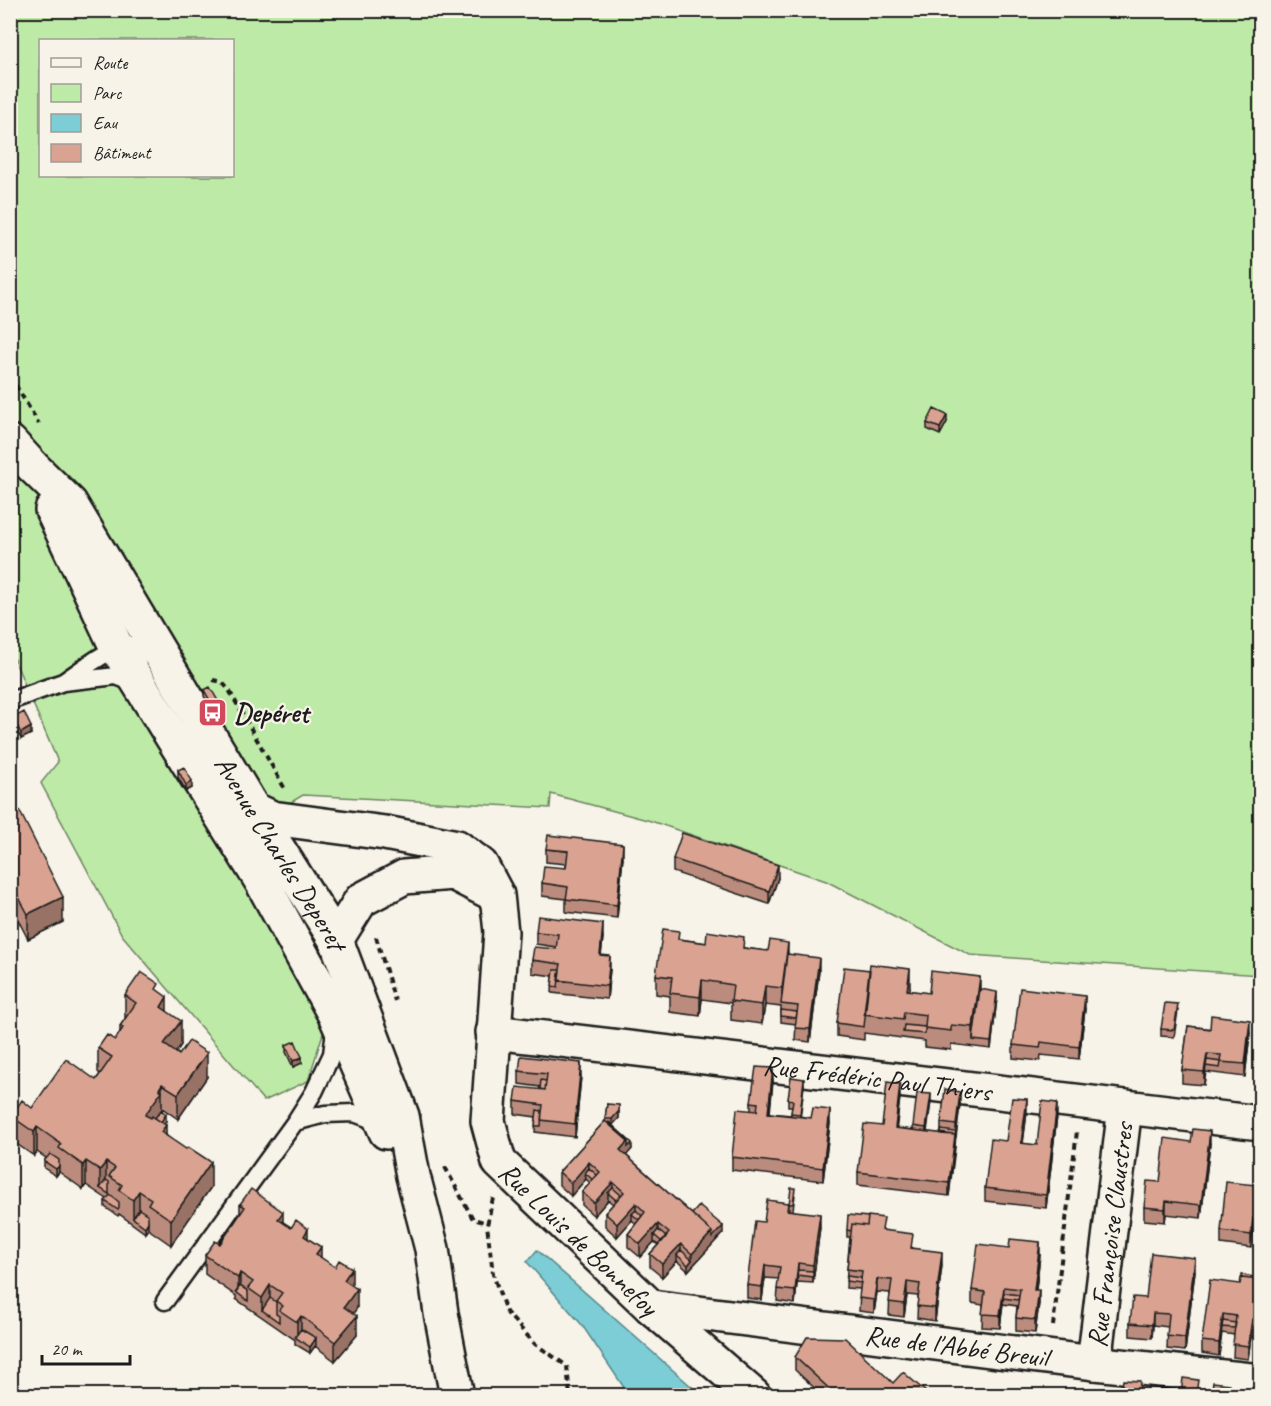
<svg xmlns="http://www.w3.org/2000/svg" width="1271" height="1406" font-family="Caveat,sans-serif">
<style>
.green{fill:#beeaa7;stroke:#6d8362;stroke-width:1.5;fill-rule:evenodd}
.water{fill:#7ccdd5;stroke:#56868b;stroke-width:1.5}
.lines{fill:none;stroke-linecap:round;stroke-linejoin:round}
.service-casing{stroke:#1c1c1c;stroke-width:21}
.minor-casing{stroke:#1c1c1c;stroke-width:38}
.path{stroke:#1c1c1c;stroke-width:4;stroke-dasharray:6 4.5;stroke-linecap:butt}
.service{stroke:#f7f3e8;stroke-width:16}
.minor{stroke:#f7f3e8;stroke-width:33}
.wall{fill:#bb8c7d;stroke:#1c1c1c;stroke-width:1.5}
.shaded-wall{fill:#997266;stroke:#1c1c1c;stroke-width:1.5}
.building{fill:#daa391;stroke:#1c1c1c;stroke-width:1.5}
.labels{text-anchor:middle;stroke-width:4.5;stroke-linejoin:round;paint-order:stroke}
.poi-label{font-size:28px;font-weight:bold;fill:#1c1c1c;stroke:#f7f3e8;text-anchor:start}
.street-label{font-size:28px;fill:#1c1c1c;stroke:#f7f3e8}
</style>
<rect width="100%" height="100%" fill="#f7f3e8"/>
<filter id="ink" filterUnits="userSpaceOnUse"><feTurbulence type="fractalNoise" baseFrequency=".0167" numOctaves="2"/><feDisplacementMap in="SourceGraphic" scale="12" xChannelSelector="R" yChannelSelector="G"/><feConvolveMatrix kernelMatrix="1 2 1 2 8 2 1 2 1" color-interpolation-filters="sRGB"/></filter>
<g filter="url(#ink)">
<path class="green" d="M11,11h1249v964l-290,-20 -144,-74 -175,-60 -100,-27 -1,14 -247,-13 -77,46 99,186 -17,54 -44,20 -142,-166 -81,-152 17,-21 -47,-110zM40,40h192v136h-192z"/>
<path class="water" d="M537,1250l164,145h-72l-47,-70 -55,-63z"/>
<g class="lines">
<defs>
<path id="service" d="M63,682c14,-9 52,-39 67,-37 10,1 18,9 25,15
M10,701l53,-19 53,-6 21,8
M295,1122l30,-8 29,-1 27,10
M165,1301l130,-179 19,-30 18,-38 3,-24"/>
<g id="minor">
<path id="s1" d="M10,442l23,25 37,36 183,306 83,131 66,176 11,60 19,73 9,64 16,83"/>
<path d="M52,510l65,138 145,234 74,135 50,115"/>
<path id="s2" d="M253,809l19,9 113,15 72,14 24,18 16,30 4,37 -13,189 11,41 152,145 103,89"/>
<path d="M336,940l25,-40 43,-23 49,-4 39,20"/>
<path id="s3" d="M493,1032l767,91"/>
<path id="s4" d="M651,1307l443,56 166,18"/>
<path id="s5" d="M1094,1363l31,-256"/>
</g>
</defs>
<use href="#service" class="service-casing"/>
<use href="#minor" class="minor-casing"/>
<path class="path" d="M10,376l29,48
M213,680l9,2 7,8 56,99
M376,937l19,64
M445,1167l28,52 15,4
M493,1198l-6,27 6,49 13,38 29,32 32,22 3,30
M1053,1326l24,-195"/>
<use href="#service" class="service"/>
<use href="#minor" class="minor"/>
</g>
<path class="wall" d="M947,422l-7,13 -13,-6v-6z
M204,690l14,17 -6,4 -8,-15z
M13,718l18,16 -10,5 -8,-15z
M178,770l14,18 -6,3 -8,-14z
M10,792l53,130 -35,17 -12,-23 -6,-4z
M546,849l77,8 -6,61 -51,-6v-13l-24,-3v-13l24,-15v-4l-20,-2z
M673,859l105,19 -9,26 -96,-32z
M536,932l67,5 -2,18 9,14 -3,30 -55,-6 1,-17 -21,-3v-13l24,-11v-2l-20,-3z
M679,939l109,15 31,17 -9,71 -15,-2 1,-16 -15,-2v-15l-16,-2 -3,19 -31,-4v-17l-29,-4 -2,17 -30,-4v-16l-14,-2v-19z
M910,988l-1,3 20,2 51,-4 17,9 -6,51 -40,-5v6l-26,-3v-6l-61,-8v7l-27,-4v-13z
M159,992l22,53 -5,7 31,25 -29,42 -16,-11v3l4,10 -2,3 2,11 45,52 -40,58 -23,-16 -3,4 -26,-19 -1,2 -13,-9v-6l2,-2 -21,-14 -3,4 -24,-17 -3,4 -12,-8v-7l2,-3 -9,-6 -3,4 -23,-16v-24l21,-8 64,-28 4,-6 -2,-2v-24l17,-8 5,-8v-6l5,-7v-24z
M1085,1009l-6,50 -38,-4 -1,6 -27,-3v-13z
M1178,1011l-4,26 -13,-1v-7z
M1188,1026l62,7 -5,44 -39,-5 -2,13 -22,-2v-13z
M286,1045l16,18 -9,4 -7,-15z
M519,1071l62,5 -6,61 -40,-5 1,-15 -21,-3v-13l25,-12v-2l-21,-3z
M773,1081l-3,32 21,2 1,-9h-4v-7l16,-14 -4,31 30,7 -7,58 -91,-11v-13l19,-47v-8z
M900,1097l-4,31 17,2v-4l18,-25 -4,31 14,2v-11l19,-19 -5,38 -6,54 -91,-11v-13l24,-46z
M607,1104l12,8v6l-7,7 20,24 -6,6 66,59 31,19 -35,38 -11,-10 -15,16 -12,-10v-13l8,-9 -4,-3 -14,15 -12,-10v-13l8,-10 -4,-4 -15,17 -12,-11v-13l8,-9 -5,-4 -14,16 -12,-11v-13l8,-9 -4,-4 -15,17 -12,-11v-13l46,-51z
M1027,1112l-4,32 14,1 20,-29 -11,92 -61,-7v-13z
M1210,1144l-9,74 -35,-4 -1,8 -21,-2v-13l16,-25z
M1260,1171v61l-7,-1 -2,17 -30,-4v-13l35,-46z
M795,1195l-2,15 27,17 -7,56 -16,-1 -2,22 -18,-3 2,-22 -14,-1 -3,22 -15,-2v-13l17,-63 25,-12v-6z
M240,1204l43,18 25,16 13,20 31,28 5,22 -4,5 4,22 -22,26 -20,-15 -5,7 -15,-9v-4l-59,-41v-3l-31,-22v-19l14,-12 21,-30z
M847,1230l37,1 58,34 -7,56 -18,-3 1,-22 -11,-1 -3,22 -15,-2 1,-22 -13,-1 -3,21 -15,-2 1,-22 -14,-1 1,-19 3,-32h-3z
M1040,1255l-4,35 3,13 -4,30 -19,-2v-13l1,-12 -14,-2v-1l-3,25 -18,-1 1,-22 -11,-2v-13z
M1195,1271l-10,80 -18,-2 1,-22 -15,-2 -1,13 -22,-2v-13l16,-25z
M1260,1278v60l-9,-1 -3,22 -15,-2 1,-22 -12,-2 -3,23 -17,-3v-12l38,-57z
M795,1357l98,26 33,12h-104l-27,-25z"/>
<path class="shaded-wall" d="M947,415v7l-7,13v-7z
M218,701v6l-6,4v-7z
M31,727v7l-10,5v-6z
M192,781v7l-6,3v-6z
M623,844v13l-6,61v-13z
M778,865v13l-9,26v-13z
M63,897v25l-35,17v-25z
M603,924v13l-3,30v-12z
M788,943v19l-6,42v-16z
M610,956v13l-3,30v-13z
M819,958v13l-9,71v-13z
M910,969v19l-3,21v-19z
M980,977v19l-7,44v-13z
M702,980v19l-2,17v-19z
M765,986v19l-3,19v-19z
M997,992v6l-6,51v-7z
M1085,996v13l-6,50v-12z
M167,997v25l-6,-15z
M1250,1020v13l-5,44v-13z
M181,1021v24l-13,19 -4,-20z
M207,1053v24l-29,42v-25z
M1207,1054v12h-1l-2,19v-13z
M302,1057v6l-9,4v-6z
M581,1063v13l-6,61v-13z
M773,1068v13l-5,44v-12z
M804,1079v6l-4,35v-6z
M162,1084v32l-17,24v-25l14,-26z
M900,1084v13l-5,44v-13z
M960,1092v12l-4,34v-13z
M931,1094v7l-5,33v-6z
M1027,1099v13l-6,44v-13z
M1057,1103v13l-11,92v-13z
M619,1105v13l-7,8v-7z
M830,1110v13l-7,58v-13z
M166,1114v7l-9,12v-6z
M166,1125v25l-5,-18z
M37,1127v25l-3,4v-24z
M1210,1131v13l-9,74v-13z
M956,1132l-1,16 -6,48v-13z
M628,1141l4,2v6l-12,14v-13z
M86,1161v24l-3,4v-24z
M106,1162v24l-6,2v-18z
M211,1162v25l-40,58v-25z
M589,1162v13l-4,-2 1,6 -15,17v-13z
M59,1166v6l-3,4v-7z
M613,1182v13l-5,-2v7l-14,16v-13z
M139,1191v25l-6,2v-18z
M1166,1201v13l-1,8v-13z
M636,1203v13l-4,-2v6l-15,17v-13z
M283,1212v19l-5,-12z
M820,1214v13l-7,56v-18z
M1253,1218v13l-2,17v-13z
M148,1222v7l-3,4v-6z
M658,1224v13l-4,-2v7l-14,15v-13z
M723,1226v7l-35,38v-6l4,-5v-6l20,-22z
M308,1229v19l-4,-12z
M1040,1242v13l-6,48v-13z
M681,1244v12l-4,-1v6l-15,16v-13z
M321,1247v19l-5,-12z
M942,1252v13l-7,56v-13z
M1195,1258v13l-10,80v-13z
M798,1263v12l-3,29v-13z
M765,1265v13l-3,22v-13z
M352,1268v19l-8,-7z
M240,1273v19l-2,1v-15z
M877,1279v13l-3,21v-13z
M907,1282v13l-3,22v-13z
M270,1285v19l-8,6v-12z
M1004,1287l-1,16 -3,25v-13z
M357,1289v19l-13,18v-19z
M1039,1290v13l-4,30v-13z
M1153,1313v12l-1,13v-13z
M1223,1314v13h-1l-3,29v-13z
M301,1316v19l-4,3v-16z
M357,1316v19l-22,26v-19z
M1252,1319v11l-4,29v-13z
M316,1338v7l-6,8v-6z"/>
<path class="building" d="M934,409l13,6 -7,13 -13,-5z
M210,687l8,14 -6,3 -8,-14z
M24,712l7,15 -10,6 -8,-15z
M184,767l8,14 -6,4 -8,-15z
M10,792l53,105 -35,17 -12,-22 -6,-5z
M682,833l96,32 -9,26 -96,-32z
M548,835l75,9 -6,61 -51,-6 2,-12 -26,-4 2,-17 22,2 2,-17 -22,-2z
M538,916l65,8 -3,31 10,1 -3,30 -49,-6 3,-16 -29,-4 2,-13 22,2 2,-15 -22,-2z
M663,929l16,2 -1,8 28,4 1,-12 37,6 -1,11 25,3 2,-11 18,3 -6,45 -17,-2 -3,19 -31,-4 2,-16 -31,-5 -2,17 -30,-4 2,-16 -16,-2z
M787,954l32,4 -9,71 -15,-1 3,-22 -17,-2z
M870,964l40,5 -3,21 22,3 2,-22 49,6 -7,50 -22,-2v6l-26,-3 1,-13 -22,-3 -1,7 -39,-5z
M844,967l26,3 -6,57 -27,-4z
M554,970h6l-2,17 -6,-1z
M141,972l18,12 -3,5 11,8 -6,10 20,14 -17,23 15,11 10,-14 18,12 -29,41 -16,-10 -3,5 3,2 -17,24 6,3 1,-2 14,9 -5,7 25,17 2,-2 23,15 -40,58 -23,-16 3,-5 -12,-8 -6,9 -14,-10 3,-5 -13,-9 6,-8 -9,-6 -6,8 -14,-9 -3,4 -24,-17 2,-4 -24,-17 -3,5 -23,-16 11,-16 10,8 34,-49 30,21 16,-23 -14,-9 9,-13 8,5 8,-12 -3,-2 16,-23 -11,-8z
M1020,988l65,8 -6,51 -38,-5 -1,6 -27,-3z
M980,989l17,3 -6,50 -18,-2z
M1165,1003l13,1 -4,26 -13,-1z
M781,1010l16,2 -1,6 -15,-2z
M1211,1015l39,5 -5,44 -25,-2 1,-7 -14,-1 -3,18 -22,-2 6,-44 22,3z
M904,1025l21,2v7l-22,-2z
M295,1041l7,16 -9,4 -7,-16z
M521,1056l60,7 -6,61 -34,-4 2,-15 -28,-4 2,-14 28,3 2,-16 -28,-3z
M1207,1060l14,2 -1,6 -14,-2z
M756,1067l17,1 -5,45 43,5 2,-10 17,2 -7,58 -91,-11 5,-48 20,2 1,-8 -7,-1z
M791,1077l13,2 -4,35 -9,-1 2,-13 -5,-1z
M541,1080l5,1 -1,9 -5,-1z
M887,1082l13,2 -5,44 60,7 -6,48 -91,-11 6,-48 18,2z
M945,1089l15,3 -4,33 -15,-2z
M917,1093l14,1 -5,34 -13,-2z
M1012,1098l15,1 -6,44 16,2 5,-44 15,2 -11,92 -61,-7 6,-49 15,2z
M607,1104l12,1v6l-7,8h-7z
M161,1110l5,4 -5,8 -6,-4z
M537,1110l5,1 -1,15h-6z
M605,1121l23,20 -8,9 92,82 -20,22 -11,-10 -19,20 -12,-10 19,-21 -11,-9 -18,20 -12,-10 17,-22 -9,-9 -19,21 -12,-11 19,-21 -11,-10 -19,21 -12,-11 18,-20 -11,-10 -18,21 -12,-11z
M609,1122l23,21 -4,4v-6l-20,-18z
M1193,1129l17,2 -9,74 -35,-4 -1,8 -21,-2 3,-26 13,1 5,-44 26,4z
M941,1130l15,2 -1,3 -14,-1z
M50,1154l9,6v6l-3,3 -12,-8z
M589,1168l8,7 -4,5 -8,-7z
M1257,1170l3,1v48l-7,-1 -2,17 -30,-4 5,-49 30,3z
M106,1180l3,2v12l-9,-6z
M613,1188l8,7 -5,5 -8,-7z
M791,1188h4l-2,16h-4z
M251,1189l32,23 -5,7 13,9 5,-8 12,9 -4,7 17,11 -5,7 19,13 4,-7 13,8 -8,12 13,9 -13,18 13,9 -22,26 -34,-26 -4,6 -18,-12 4,-4 -7,-5 6,-8 -12,-8 -8,13 -14,-10 5,-6 -13,-9 -2,5 -33,-23 10,-14 5,3 25,-37 -5,-3z
M110,1195l9,7v6l-1,2 -13,-9z
M767,1200l21,3 -1,7 33,4 -7,51 -15,-2 -3,28 -18,-2 3,-22 -15,-2 -3,22 -15,-2 8,-64 9,1z
M699,1206l24,20 -11,12v-6l-20,-18z
M139,1209l9,6v7l-3,5 -12,-9z
M636,1210l6,6 -3,4 -7,-6z
M238,1215l-18,29 -1,-1z
M848,1215l20,2 -1,9 -15,-2 -1,7 -4,-1z
M868,1216l16,2 -2,12 31,4 -2,14 31,4 -7,56 -18,-2 3,-22 -13,-2 -3,22 -15,-2 3,-22 -15,-1 -3,21 -15,-2 3,-27 -15,-2 5,-45 15,2z
M658,1230l8,7 -4,5 -8,-7z
M1010,1239l30,3 -6,48h5l-4,30 -19,-2 4,-29 -16,-2 -4,28 -18,-1 3,-22 -13,-2 6,-46 31,4z
M681,1250l11,10 -4,5 -11,-10z
M1151,1253l44,5 -10,80 -18,-2 2,-22 -16,-1 -1,12 -22,-2 3,-26 13,1z
M798,1270l15,1v6l-16,-2z
M1242,1275l18,3v2l-18,-2z
M847,1276l14,2v5l-15,-2z
M1241,1278l19,2v40l-8,-1 -4,27 -15,-2 3,-28 -13,-2 -4,29 -17,-2 8,-61 30,4z
M240,1286l8,5v10l-12,-9z
M1004,1293l15,2 -1,5 -15,-2z
M270,1298l6,4v12l3,2v6l-17,-12z
M1223,1321l13,2 -1,5 -13,-1z
M1252,1325l8,1v6l-9,-2z
M301,1329l15,9 -6,9 -15,-10z
M807,1337l38,1 48,45 10,-11 23,20 -3,3h-87l-41,-38z
M1183,1378l15,2 -2,15h-15z
M1123,1380l17,1 -1,14h-18z
M1213,1382l16,2 -2,11h-16z
M1095,1389l17,2 -1,4h-17z
M1246,1392l14,1 -1,2h-13z"/>
</g>
<defs>
<symbol id="bus-square" viewBox="-11 -11 22 22"><rect x="-9" y="-9" width="18" height="18" rx="4" fill="#d1495b" stroke="#f7f3e8"/><path d="M-5-6H5V4H4V6H2V4H-2V6H-4V4H-5ZM-3.5-4V0h7V-4ZM-3.5 1.2v1.5H-2V1.2ZM2 1.2v1.5H3.5V1.2Z" fill="#fff"/></symbol>
</defs>
<g fill-rule="evenodd">
<use href="#bus-square" x="196" y="696" width="33" height="33"/>
</g>
<g class="labels">
<g class="poi-label">
<text x="234" y="722">Depéret</text>
</g>
<g class="street-label">
<text dy="10" stroke="none"><textPath href="#s1" startOffset="494">Avenue Charles Deperet</textPath></text>
<text dy="10" stroke="none"><textPath href="#s3" startOffset="387">Rue Frédéric Paul Thiers</textPath></text>
<text dy="10" stroke="none"><textPath href="#s5" startOffset="129">Rue Françoise Claustres</textPath></text>
<text dy="10" stroke="none"><textPath href="#s2" startOffset="652">Rue Louis de Bonnefoy</textPath></text>
<text dy="10" stroke="none"><textPath href="#s4" startOffset="308">Rue de l'Abbé Breuil</textPath></text>
</g>
</g>
<rect width="1271" height="1406" fill="none" stroke="#f7f3e8" stroke-width="36"/>
<rect x="18" y="18" width="1235" height="1370" fill="none" stroke="#1c1c1c" stroke-width="2" filter="url(#ink)"/>
<rect x="39" y="39" width="195" height="138" fill="#f7f3e8" stroke="#9f9d96" stroke-width="1.5"/>
<rect x="51" y="58" width="30" height="9" fill="#f7f3e8" stroke="#9f9d96" stroke-width="1.5"/>
<text x="93" y="69" font-size="18" fill="#1c1c1c">Route</text>
<rect x="51" y="84" width="30" height="18" fill="#beeaa7" stroke="#9f9d96" stroke-width="1.5"/>
<text x="93" y="99" font-size="18" fill="#1c1c1c">Parc</text>
<rect x="51" y="114" width="30" height="18" fill="#7ccdd5" stroke="#9f9d96" stroke-width="1.5"/>
<text x="93" y="129" font-size="18" fill="#1c1c1c">Eau</text>
<rect x="51" y="144" width="30" height="18" fill="#daa391" stroke="#9f9d96" stroke-width="1.5"/>
<text x="93" y="159" font-size="18" fill="#1c1c1c">Bâtiment</text>
<path d="M42 1355v9h88v-9" fill="none" stroke="#1c1c1c" stroke-width="3"/>
<text x="51" y="1355" font-size="18" fill="#1c1c1c" stroke="#f7f3e8" stroke-width="4.5" paint-order="stroke">20 m</text>
</svg>
